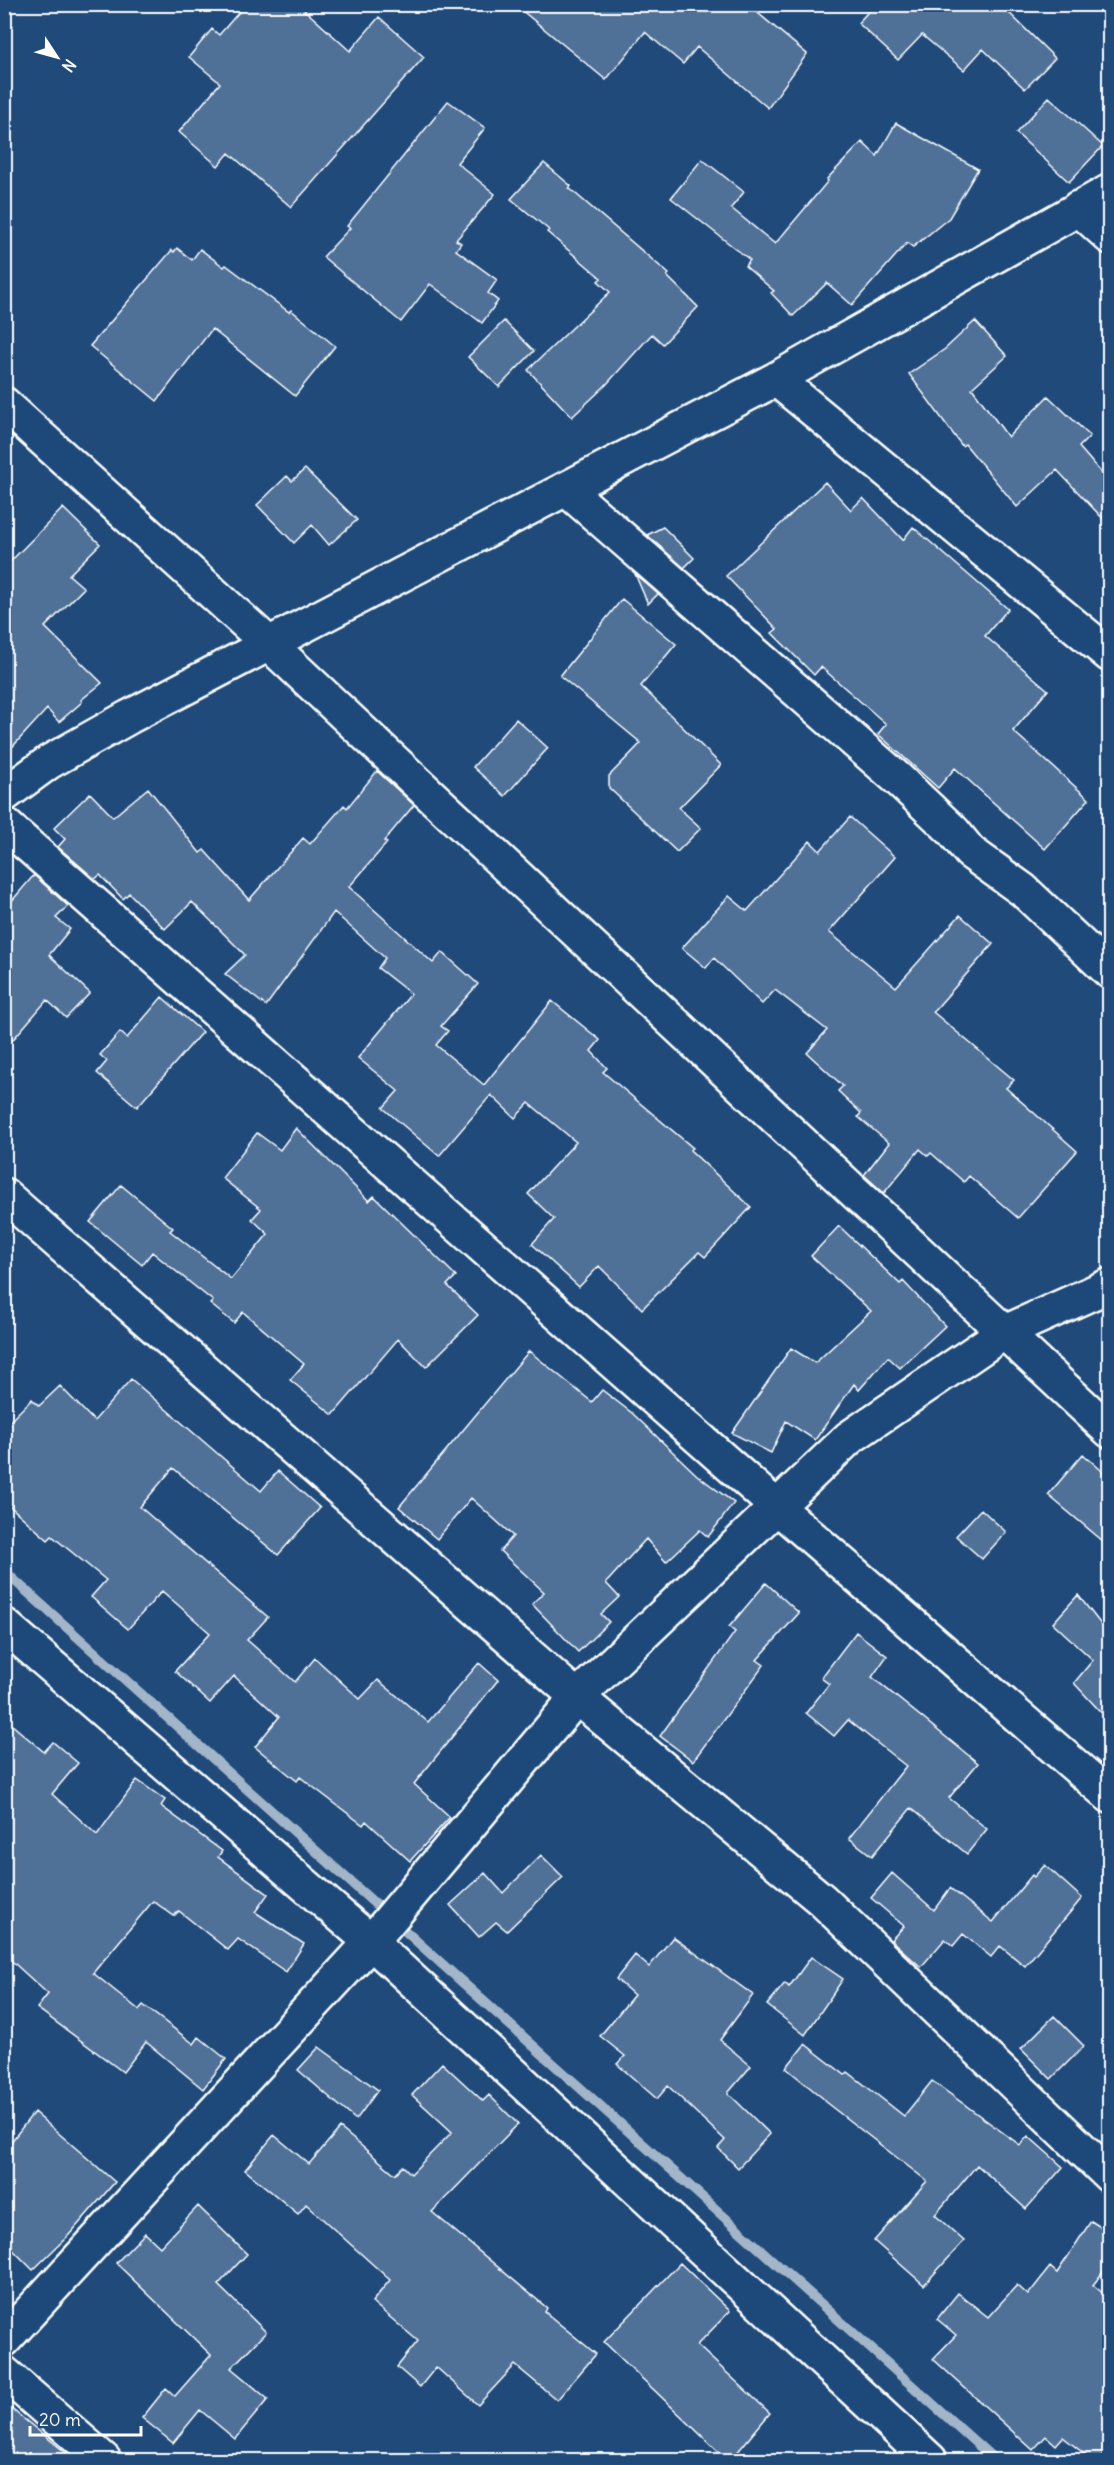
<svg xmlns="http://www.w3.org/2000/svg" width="1114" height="2465" font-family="Delius,sans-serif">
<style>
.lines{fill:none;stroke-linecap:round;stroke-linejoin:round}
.stream{stroke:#a3b5c8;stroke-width:10}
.building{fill:#507197;stroke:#fff;stroke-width:1.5}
.street-casing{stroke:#fff;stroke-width:38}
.street{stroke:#1f4a7a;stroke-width:33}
</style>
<rect width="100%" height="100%" fill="#1f4a7a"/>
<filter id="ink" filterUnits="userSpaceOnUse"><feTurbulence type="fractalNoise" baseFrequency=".0167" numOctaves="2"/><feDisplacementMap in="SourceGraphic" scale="12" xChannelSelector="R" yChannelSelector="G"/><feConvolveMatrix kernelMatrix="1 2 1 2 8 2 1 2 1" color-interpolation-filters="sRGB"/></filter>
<g filter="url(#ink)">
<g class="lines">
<path class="stream" d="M4,1571l991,889"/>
</g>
<path class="building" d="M246,4h52l52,47 29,-34 45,40 -133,150 -62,-54 -11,13 -39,-34 41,-49 -31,-26 23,-28 7,6z
M514,4h233l60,50 -39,54 -71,-61 -14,17 -38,-32 -39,48z
M875,4h125l55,54 -30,31 -42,-40 -19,21 -42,-35 -24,25 -40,-37z
M1049,97l54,49 -34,36 -53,-49z
M448,101l37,27 -28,35 38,31 -39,46 5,3 -5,7 41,30 -9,13 10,8 -16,22 -52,-39 -29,38 -78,-65 27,-29 -3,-2z
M896,123l82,46 -29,49 -36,29 -6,-4 -55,62 -25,-22 -34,33 -22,-23 3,-2 -29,-25 5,-6 -79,-62 31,-39 42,33 -13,16 44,36 53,-63 -1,-2 35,-37 15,14z
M544,163l27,23 -2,2 100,86 -2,2 31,31 -35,37 -11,-10 -47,52 -33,31 -44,-47 82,-78 -12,-11 3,-3 -54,-46 2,-2 -38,-31z
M177,248l15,12 8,-11 24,18 2,-2 63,47 2,-2 44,36 -40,50 -83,-67 -55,72 -67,-55 82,-96 2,2z
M504,321l30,30 -35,36 -31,-30z
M975,321l32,35 -35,32 36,49 40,-41 42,40 -11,11 31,36v43l-53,-56 -40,37 -52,-63 -3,2 -53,-72 36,-25z
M305,469l52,51 -28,25 -17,-20 -18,18 -37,-38 30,-29 5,5z
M825,482l26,28 12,-12 40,42 10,-13 95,82 -23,27 63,54 -35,41 76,68 -44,50 -90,-81 -17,20 -60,-54 8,-10 -65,-57 -7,8 -42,-42 5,-4 -51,-53z
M63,508l37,36 -31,31 15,13 -39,39 57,56 -21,17 1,2 -23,20 -12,-13 -43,47v-188z
M663,527l31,31 -10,10 -37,-33z
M635,574l23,20 -10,10z
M622,599l54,45 -35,42 80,79 -42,43 22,20 -24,24 -68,-64v-12l32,-33 -81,-67z
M516,719l32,29 -43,48 -32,-29z
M377,771l37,34 -30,36 3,2 -38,44 84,76 9,-11 36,32 -37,42 7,5 -12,14 48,40 68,-84 48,39 -9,11 16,17 -4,4 90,76 -3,2 61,57 -46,50 -6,-5 -57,57 -43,-43 -20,21 -47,-43 22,-25 -26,-25 48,-52 -47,-39 -14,15 -24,-23 -52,61 -56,-48 15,-17 -40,-33 53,-64 -33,-26 7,-10 -51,-46 -68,94 -41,-32 20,-19 -53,-53 -27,27 -36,-36 -6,6 -23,-24 -5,4 -37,-32 7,-8 -11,-11 36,-35 23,24 35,-29 52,65 4,-3 45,50 54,-62 7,6 34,-39 3,3z
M850,817l45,40 -66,75 67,55 64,-72 33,29 -60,68 81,68 -8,8 71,63 -59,67 -49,-42 -5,6 -33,-29 -3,3 -8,-7 -36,44 -20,-18 25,-32 -31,-26 3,-4 -23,-22 5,-5 -36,-33 20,-23 -52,-40 -13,14 -48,-46 -8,10 -24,-20 47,-52 18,15 63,-70 10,10z
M34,875l34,31 -12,12 14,11 -21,26 41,38 -24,25 -19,-18 -43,50v-140z
M162,997l40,35 -65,75 -40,-34 10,-12 -7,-6 20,-23 7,6z
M296,1128l73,73 5,-5 82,80 -9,9 31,30 -52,52 -28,-28 -65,76 -43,-35 14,-16 -61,-52 -9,11 -24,-19 3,-3 -61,-49 -10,13 -52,-43 31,-37 52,43 -3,3 61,48 37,-45 -16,-15 9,-10 -39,-31 35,-45 23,17z
M839,1226l61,58 3,-3 42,45 -45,42 -12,-11 -29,33 -5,-6 -39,56 -29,-19 -15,32 -39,-20 59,-85 24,15 56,-52 -60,-55z
M529,1351l63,51 10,-12 30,23 65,62 37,28 -26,34 -8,-7 -34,32 -20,-23 -40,44 13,14 -18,17 8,8 -31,30 -46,-48 12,-12 -44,-41 13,-15 -42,-38 -34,41 -38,-32z
M131,1379l130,112 17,-20 42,37 -42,47 -105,-87 -33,39 128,110 -21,23 48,42 20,-24 45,41 18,-19 50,42 51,-59 19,17 -84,104 36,33 -40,44 -44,-40 -3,4 -63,-48 -3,4 -42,-34 24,-30 -45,-41 -24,27 -35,-32 35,-38 -48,-42 -34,38 -37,-32 15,-17 -54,-44 -4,4 -44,-39v-74l28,-28 7,7 21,-20 34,35z
M1083,1454l27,24v69l-62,-52z
M981,1509l25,23 -24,27 -26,-23z
M766,1583l33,30 -42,47 7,5 -71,96 -33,-25 75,-104 -6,-5z
M1078,1595l32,41v86l-36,-39 19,-23 -40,-37z
M856,1632l31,24 -15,21 106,86 -29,35 38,31 -20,25 -56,-46 -39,48 -23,-18 57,-72 -58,-46 -14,16 -28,-23 23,-29 -8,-6z
M4,1718l40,34 9,-10 25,21 -26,31 45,41 40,-55 28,20 -4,6 61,45 -4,6 50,37 -13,18 49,32 -18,28 -48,-33 -10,11 -49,-39 -5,5 -21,-15 -60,72 46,37 4,-5 51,39 5,-7 27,22 -23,30 -57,-47 -23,30 -86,-64 11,-14 -44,-40z
M541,1855l22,22 -56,54 -11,-9 -17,15 -29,-32 35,-32 18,20z
M1045,1865l37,33 -57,68 -25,-20 -9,11 -28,-23 -10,12 -8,-7 -24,28 -30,-27 13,-14 -33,-28 21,-25 42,37 16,-22 43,34 39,-47 2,2z
M673,1937l80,58 -33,45 31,26 -23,27 42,41 -32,34 -20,-20 7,-8 -57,-54 -11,13 -40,-35 8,-8 -25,-20 34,-41 -18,-16 19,-24 14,12z
M811,1957l32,22 -38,56 -38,-30 18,-22 4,4z
M1054,2016l30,30 -33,33 -30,-30z
M805,2044l40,31 3,-3 56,44 28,-35 88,64 8,-9 35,31 -37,42 -49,-44 -42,50 29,26 -40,44 -50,-44 53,-60 -103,-80 1,-1 -39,-32z
M319,2047l59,43 -22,30 -58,-50z
M442,2063l41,38 6,-6 29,29 -86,88 115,96 -2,4 51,42 -39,46 -42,-35 -37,40 -42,-38 -16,20 -23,-20 21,-26 -46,-39 18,-22 -84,-76 -8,10 -53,-44 29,-35 35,29 31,-36 55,46 8,-8 8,8 41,-42 -40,-37z
M34,2112l81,70 -46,53 -36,35 -29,-29v-90z
M198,2206l49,48 -29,31 48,47 -35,36 37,31 -33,40 -35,-29 -27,33 -31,-25 24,-30 9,8 36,-41 -95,-92 29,-30 15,14z
M1091,2221l19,12v30l-17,22 17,14v149l-12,12h-6l-29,-23 -7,8 -10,-9 -13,14 -100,-91 23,-24 -19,-16 21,-26 30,24 29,-32 11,10 22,-28 7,6z
M680,2263l50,48 -33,34 73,68 -39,47h-4l-123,-118z
M4,2403l71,57h-71z"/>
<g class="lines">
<defs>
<path id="street" d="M1078,208l32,29
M776,379l334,276
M4,404l265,240 841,787
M566,489l332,290 55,52 17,21 53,38 87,82
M4,795l45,-33 80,-45 647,-338 334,-188
M4,824l773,683 333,289
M4,1195l573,502 245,203 288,276
M4,1625l367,317 559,518
M4,2340l367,-398 206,-245 272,-259 154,-105 107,-48
M4,2373l100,87"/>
</defs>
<use href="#street" class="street-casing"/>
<use href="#street" class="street"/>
</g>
</g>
<rect width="1114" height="2465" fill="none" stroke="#1f4a7a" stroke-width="24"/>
<rect x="12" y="12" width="1090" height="2441" fill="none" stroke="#fff" stroke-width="2" filter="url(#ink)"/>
<g transform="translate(57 57) rotate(126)" stroke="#1f4a7a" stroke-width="4.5" paint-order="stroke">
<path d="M0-4.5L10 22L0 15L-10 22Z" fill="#ffffff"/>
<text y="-9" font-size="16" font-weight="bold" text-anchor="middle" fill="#ffffff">N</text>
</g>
<path d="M30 2426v9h111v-9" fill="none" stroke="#ffffff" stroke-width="3"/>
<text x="39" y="2426" font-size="18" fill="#ffffff" stroke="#1f4a7a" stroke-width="4.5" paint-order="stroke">20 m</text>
</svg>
